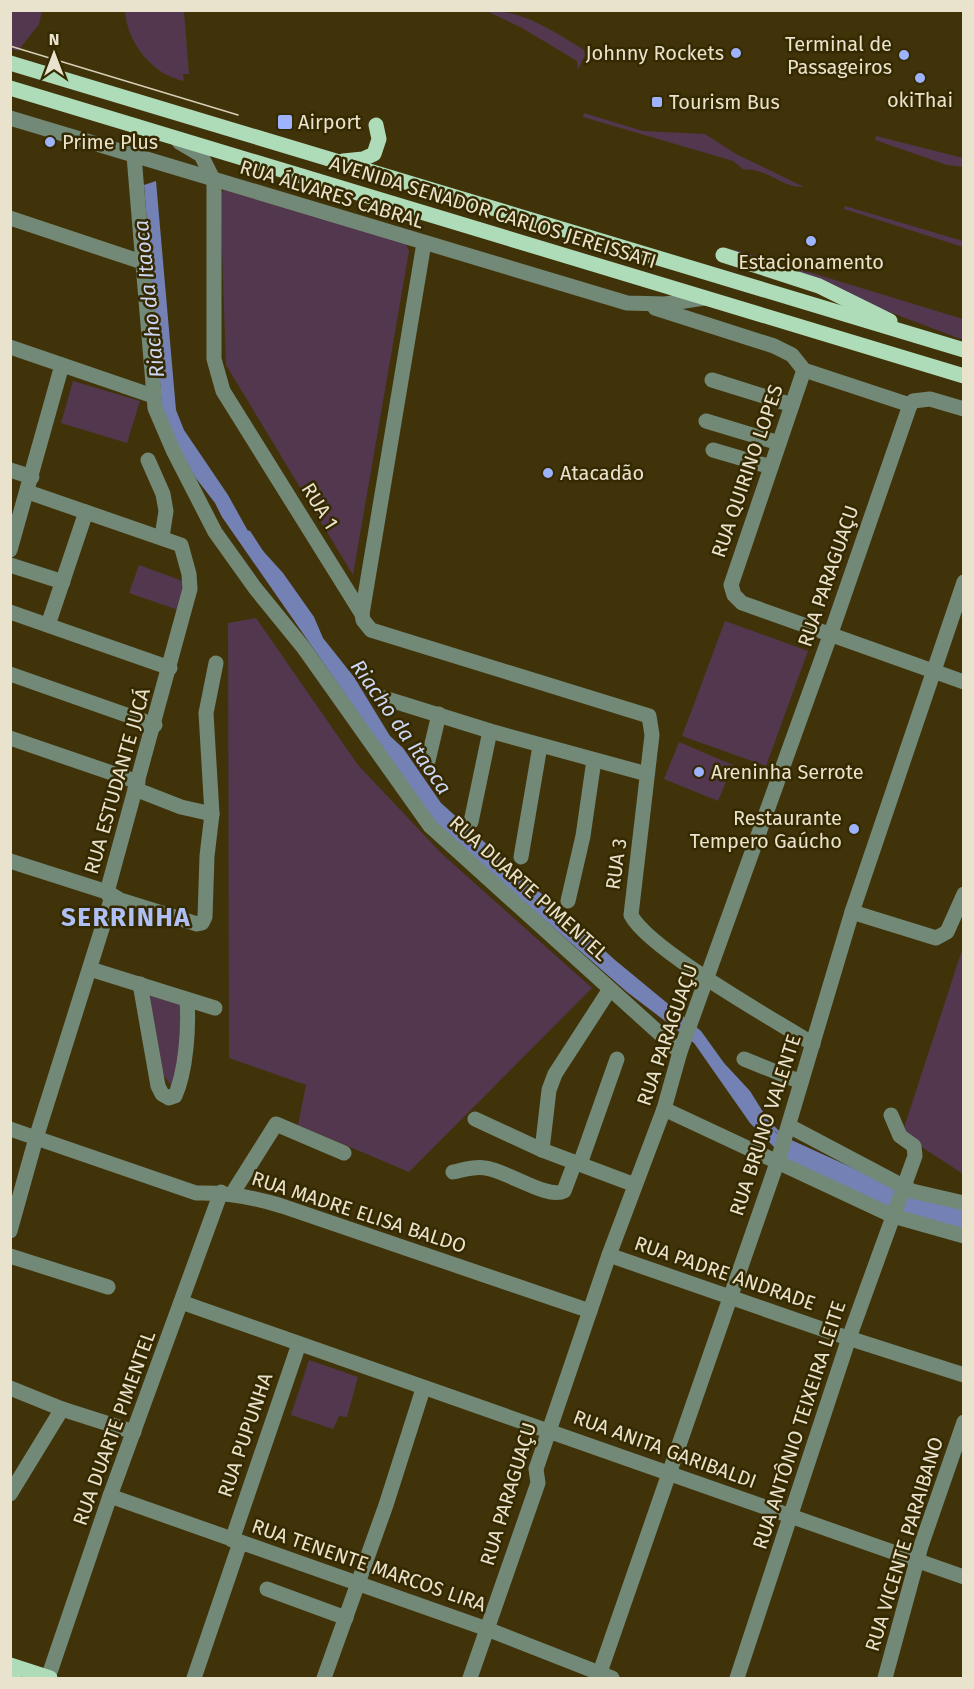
<svg xmlns="http://www.w3.org/2000/svg" width="974" height="1689" viewBox="0 0 974 1689" font-family="'Fira Sans',sans-serif">
<style>
.green{fill:#52374e}
.water{fill:#7381b5}
.lines{fill:none;stroke-linecap:round;stroke-linejoin:round}
.stream{stroke:#7381b5;stroke-width:3}
.minor{stroke:#728977;stroke-width:15}
.major{stroke:#aedcb9;stroke-width:15}
.tram{stroke:#d6cfb7;stroke-width:1.5}
.poi-dot{fill:#9eb3fd;stroke:#352900;stroke-width:2}
.labels{text-anchor:middle;stroke-width:5;stroke-linejoin:round;paint-order:stroke}
.poi-label{font-size:20px;fill:#e9e2cd;stroke:#352900;text-anchor:start}
.street-label{font-size:20px;fill:#e9e2cd;stroke:#352900}
.water-label{font-size:21px;font-style:italic;fill:#ccd6f5;stroke:#352900}
.district-label{font-size:26px;font-weight:bold;letter-spacing:1.5px;fill:#afc0f7;stroke:#352900}
</style>
<rect width="100%" height="100%" fill="#40330a"/>
<g class="green">
<path d="M10,11h32l-3,13 -21,27 -7,-2z"/>
<path d="M125,11h59l5,63h-6l1,7c-32,-6 -57,-39 -59,-70z"/>
<path d="M487,11c36,-1 66,20 97,39l1,5 -7,15 -1,-9 -55,-33z"/>
<path d="M584,113l59,18 62,3 31,20 68,33c-21,2 -40,-21 -60,-17l-11,-9 -150,-44z"/>
<path d="M876,136l87,22v9l-16,-2 -72,-25z"/>
<path d="M224,190l182,54 3,7 -56,324 -127,-210 -6,-171z"/>
<path d="M845,206l118,35v6l-119,-38z"/>
<path d="M733,249l230,70v21l-231,-88z"/>
<path d="M73,381l67,20 -13,42 -66,-20z"/>
<path d="M139,565l49,18 -10,27 -49,-17z"/>
<path d="M256,618l102,147 84,89 150,134 -183,184 -111,-47 8,-40 -77,-27 -1,-435z"/>
<path d="M725,621l83,30 -42,115 -84,-30z"/>
<path d="M679,742l54,23 -15,36 -54,-22z"/>
<path d="M963,947v227l-61,-40z"/>
<path d="M147,994l39,12 -3,43 -11,38 -9,-13z"/>
<path d="M309,1360l49,17 -11,40 -8,-1 -6,13 -42,-14z"/>
</g>
<path class="water" d="M156,181l20,229 8,20 44,65 25,45 30,33 31,44 9,21 31,39 36,59 13,12 38,55 174,157 86,71 23,32 26,28 26,42 112,51c11,15 55,19 75,24v24l-76,-26 -96,-42 -41,-41 -56,-80 -67,-51 -191,-167 -214,-308 -7,-14 -20,-26 -32,-59 -19,-233z"/>
<g class="lines">
<g class="stream">
<path d="M249,532l13,20"/>
<path d="M771,1125l10,10"/>
</g>
<g class="minor">
<path d="M10,118l617,185 38,1 39,-6"/>
<path d="M179,142l22,13 13,26v178l9,32 139,223 1,6 8,10 278,86 3,19 -21,180c17,34 145,106 182,129"/>
<path d="M134,156l21,252 18,42 42,82 40,56 48,59 127,179 250,226"/>
<path d="M10,218l135,45"/>
<path d="M655,308l119,38 18,9 12,15 106,35"/>
<path d="M10,347l143,49"/>
<path d="M804,370l-73,215 3,10 8,8 222,79"/>
<path d="M712,380l80,25"/>
<path d="M910,405l3,-4 17,-2 34,10"/>
<path d="M706,421l73,22"/>
<path d="M713,450l58,17"/>
<path d="M148,460l15,34 3,17 -4,26"/>
<path d="M10,470l22,7"/>
<path d="M10,550l52,-185"/>
<path d="M10,565l53,17"/>
<path d="M10,612l160,56"/>
<path d="M362,614l62,-371"/>
<path d="M48,625l38,-113"/>
<path d="M10,674l145,51"/>
<path d="M384,698l106,33 157,43"/>
<path d="M10,738l128,44"/>
<path d="M427,765l12,-51"/>
<path d="M135,789l46,18 31,7"/>
<path d="M471,822l19,-91"/>
<path d="M521,857l19,-111"/>
<path d="M10,861l97,31 13,8 77,24 5,-1 3,-6 2,-61 5,-42 -6,-101 10,-50"/>
<path d="M568,901l15,-65 11,-76"/>
<path d="M852,912l84,26 11,-6 17,-38"/>
<path d="M90,969l125,39"/>
<path d="M140,984l18,102 4,8 7,4 6,-2c11,-25 14,-68 12,-96"/>
<path d="M744,1059l57,23"/>
<path d="M664,1109l229,107 71,20"/>
<path d="M475,1119l67,31 93,35"/>
<path d="M789,1126l123,65 52,12"/>
<path d="M10,1129l186,64c31,-1 57,4 86,13l308,105"/>
<path d="M542,1150l7,-60 6,-16 55,-85"/>
<path d="M580,1164l37,-105"/>
<path d="M453,1172c10,-2 22,-6 32,-4 21,2 63,32 79,23l11,-29"/>
<path d="M232,1194l44,-70 68,29"/>
<path d="M10,1231l26,-93 75,-238 -4,-8 83,-303 -1,-15 -8,-29 -153,-53"/>
<path d="M609,1255l233,81 122,39"/>
<path d="M10,1256l98,31"/>
<path d="M181,1302l783,275"/>
<path d="M10,1388l52,21 72,23"/>
<path d="M10,1494l52,-85"/>
<path d="M110,1496l377,133 125,49"/>
<path d="M232,1540l67,-196"/>
<path d="M267,1589l79,29"/>
<path d="M48,1678l62,-182 111,-304"/>
<path d="M194,1678l46,-135"/>
<path d="M324,1678l62,-173 37,-116"/>
<path d="M470,1678l68,-195 -2,-14 73,-214 55,-146 16,-57 151,-419 79,-228"/>
<path d="M598,1678l180,-518 74,-248 112,-330"/>
<path d="M737,1678l112,-340 66,-182 -1,-10 -14,-10 -9,-21"/>
<path d="M885,1678l36,-132 43,-124"/>
</g>
<g class="major">
<path d="M10,63l954,287"/>
<path d="M10,88l954,288"/>
<path d="M343,161l20,-2 11,-5 5,-15 -3,-14"/>
<path d="M723,255l96,31 71,35"/>
<path d="M10,1665l40,13"/>
<path d="M10,1677l4,1"/>
</g>
<path class="tram" d="M10,46l228,69"/>
</g>
<g class="poi-dot">
<circle cx="736" cy="53" r="6"/>
<circle cx="904" cy="55" r="6"/>
<circle cx="920" cy="78" r="6"/>
<rect x="651" y="96" width="12" height="12" rx="3"/>
<rect x="277" y="114" width="16" height="16" rx="3"/>
<circle cx="50" cy="142" r="6"/>
<circle cx="811" cy="241" r="6"/>
<circle cx="548" cy="473" r="6"/>
<circle cx="699" cy="772" r="6"/>
<circle cx="854" cy="829" r="6"/>
</g>
<g class="labels">
<g class="poi-label">
<text x="892" y="51" text-anchor="end">Terminal de<tspan x="892" dy="23">Passageiros</tspan></text>
<text x="724" y="60" text-anchor="end">Johnny Rockets</text>
<text x="920" y="107" text-anchor="middle">okiThai</text>
<text x="669" y="109">Tourism Bus</text>
<text x="298" y="129">Airport</text>
<text x="62" y="149">Prime Plus</text>
<text x="811" y="269" text-anchor="middle">Estacionamento</text>
<text x="560" y="480">Atacadão</text>
<text x="711" y="779">Areninha Serrote</text>
<text x="842" y="825" text-anchor="end">Restaurante<tspan x="842" dy="23">Tempero Gaúcho</tspan></text>
</g>
<g class="street-label">
<text transform="translate(332 194) rotate(17)" y="7">RUA ÁLVARES CABRAL</text>
<text transform="translate(493 212) rotate(17)" y="7">AVENIDA SENADOR CARLOS JEREISSATI</text>
<text transform="translate(747 471) rotate(-71)" y="7">RUA QUIRINO LOPES</text>
<text transform="translate(320 506) rotate(58)" y="7">RUA 1</text>
<text transform="translate(828 576) rotate(-71)" y="7">RUA PARAGUAÇU</text>
<text transform="translate(117 781) rotate(-74)" y="7">RUA ESTUDANTE JUCÁ</text>
<text transform="translate(616 864) rotate(-82)" y="7">RUA 3</text>
<text transform="translate(529 888) rotate(42)" y="7">RUA DUARTE PIMENTEL</text>
<text transform="translate(667 1035) rotate(-71)" y="7">RUA PARAGUAÇU</text>
<text transform="translate(765 1125) rotate(-72)" y="7">RUA BRUNO VALENTE</text>
<text transform="translate(359 1212) rotate(18)" y="7">RUA MADRE ELISA BALDO</text>
<text transform="translate(725 1273) rotate(19)" y="7">RUA PADRE ANDRADE</text>
<text transform="translate(799 1425) rotate(-72)" y="7">RUA ANTÔNIO TEIXEIRA LEITE</text>
<text transform="translate(114 1428) rotate(-70)" y="7">RUA DUARTE PIMENTEL</text>
<text transform="translate(245 1435) rotate(-71)" y="7">RUA PUPUNHA</text>
<text transform="translate(665 1449) rotate(20)" y="7">RUA ANITA GARIBALDI</text>
<text transform="translate(508 1494) rotate(-73)" y="7">RUA PARAGUAÇU</text>
<text transform="translate(904 1544) rotate(-73)" y="7">RUA VICENTE PARAIBANO</text>
<text transform="translate(369 1565) rotate(19)" y="7">RUA TENENTE MARCOS LIRA</text>
</g>
<g class="water-label">
<text transform="translate(149 299) rotate(-96)" y="7">Riacho da Itaoca</text>
<text transform="translate(401 727) rotate(55)" y="7">Riacho da Itaoca</text>
</g>
<g class="district-label">
<text x="126" y="926">SERRINHA</text>
</g>
</g>
<rect width="974" height="1689" fill="none" stroke="#e9e2cd" stroke-width="24"/>
<g transform="translate(54 54)" stroke="#352900" stroke-width="4.5" paint-order="stroke">
<path d="M0-4.5L10 22L0 15L-10 22Z" fill="#e9e2cd"/>
<text y="-9" font-size="16" font-weight="bold" text-anchor="middle" fill="#e9e2cd">N</text>
</g>
</svg>
